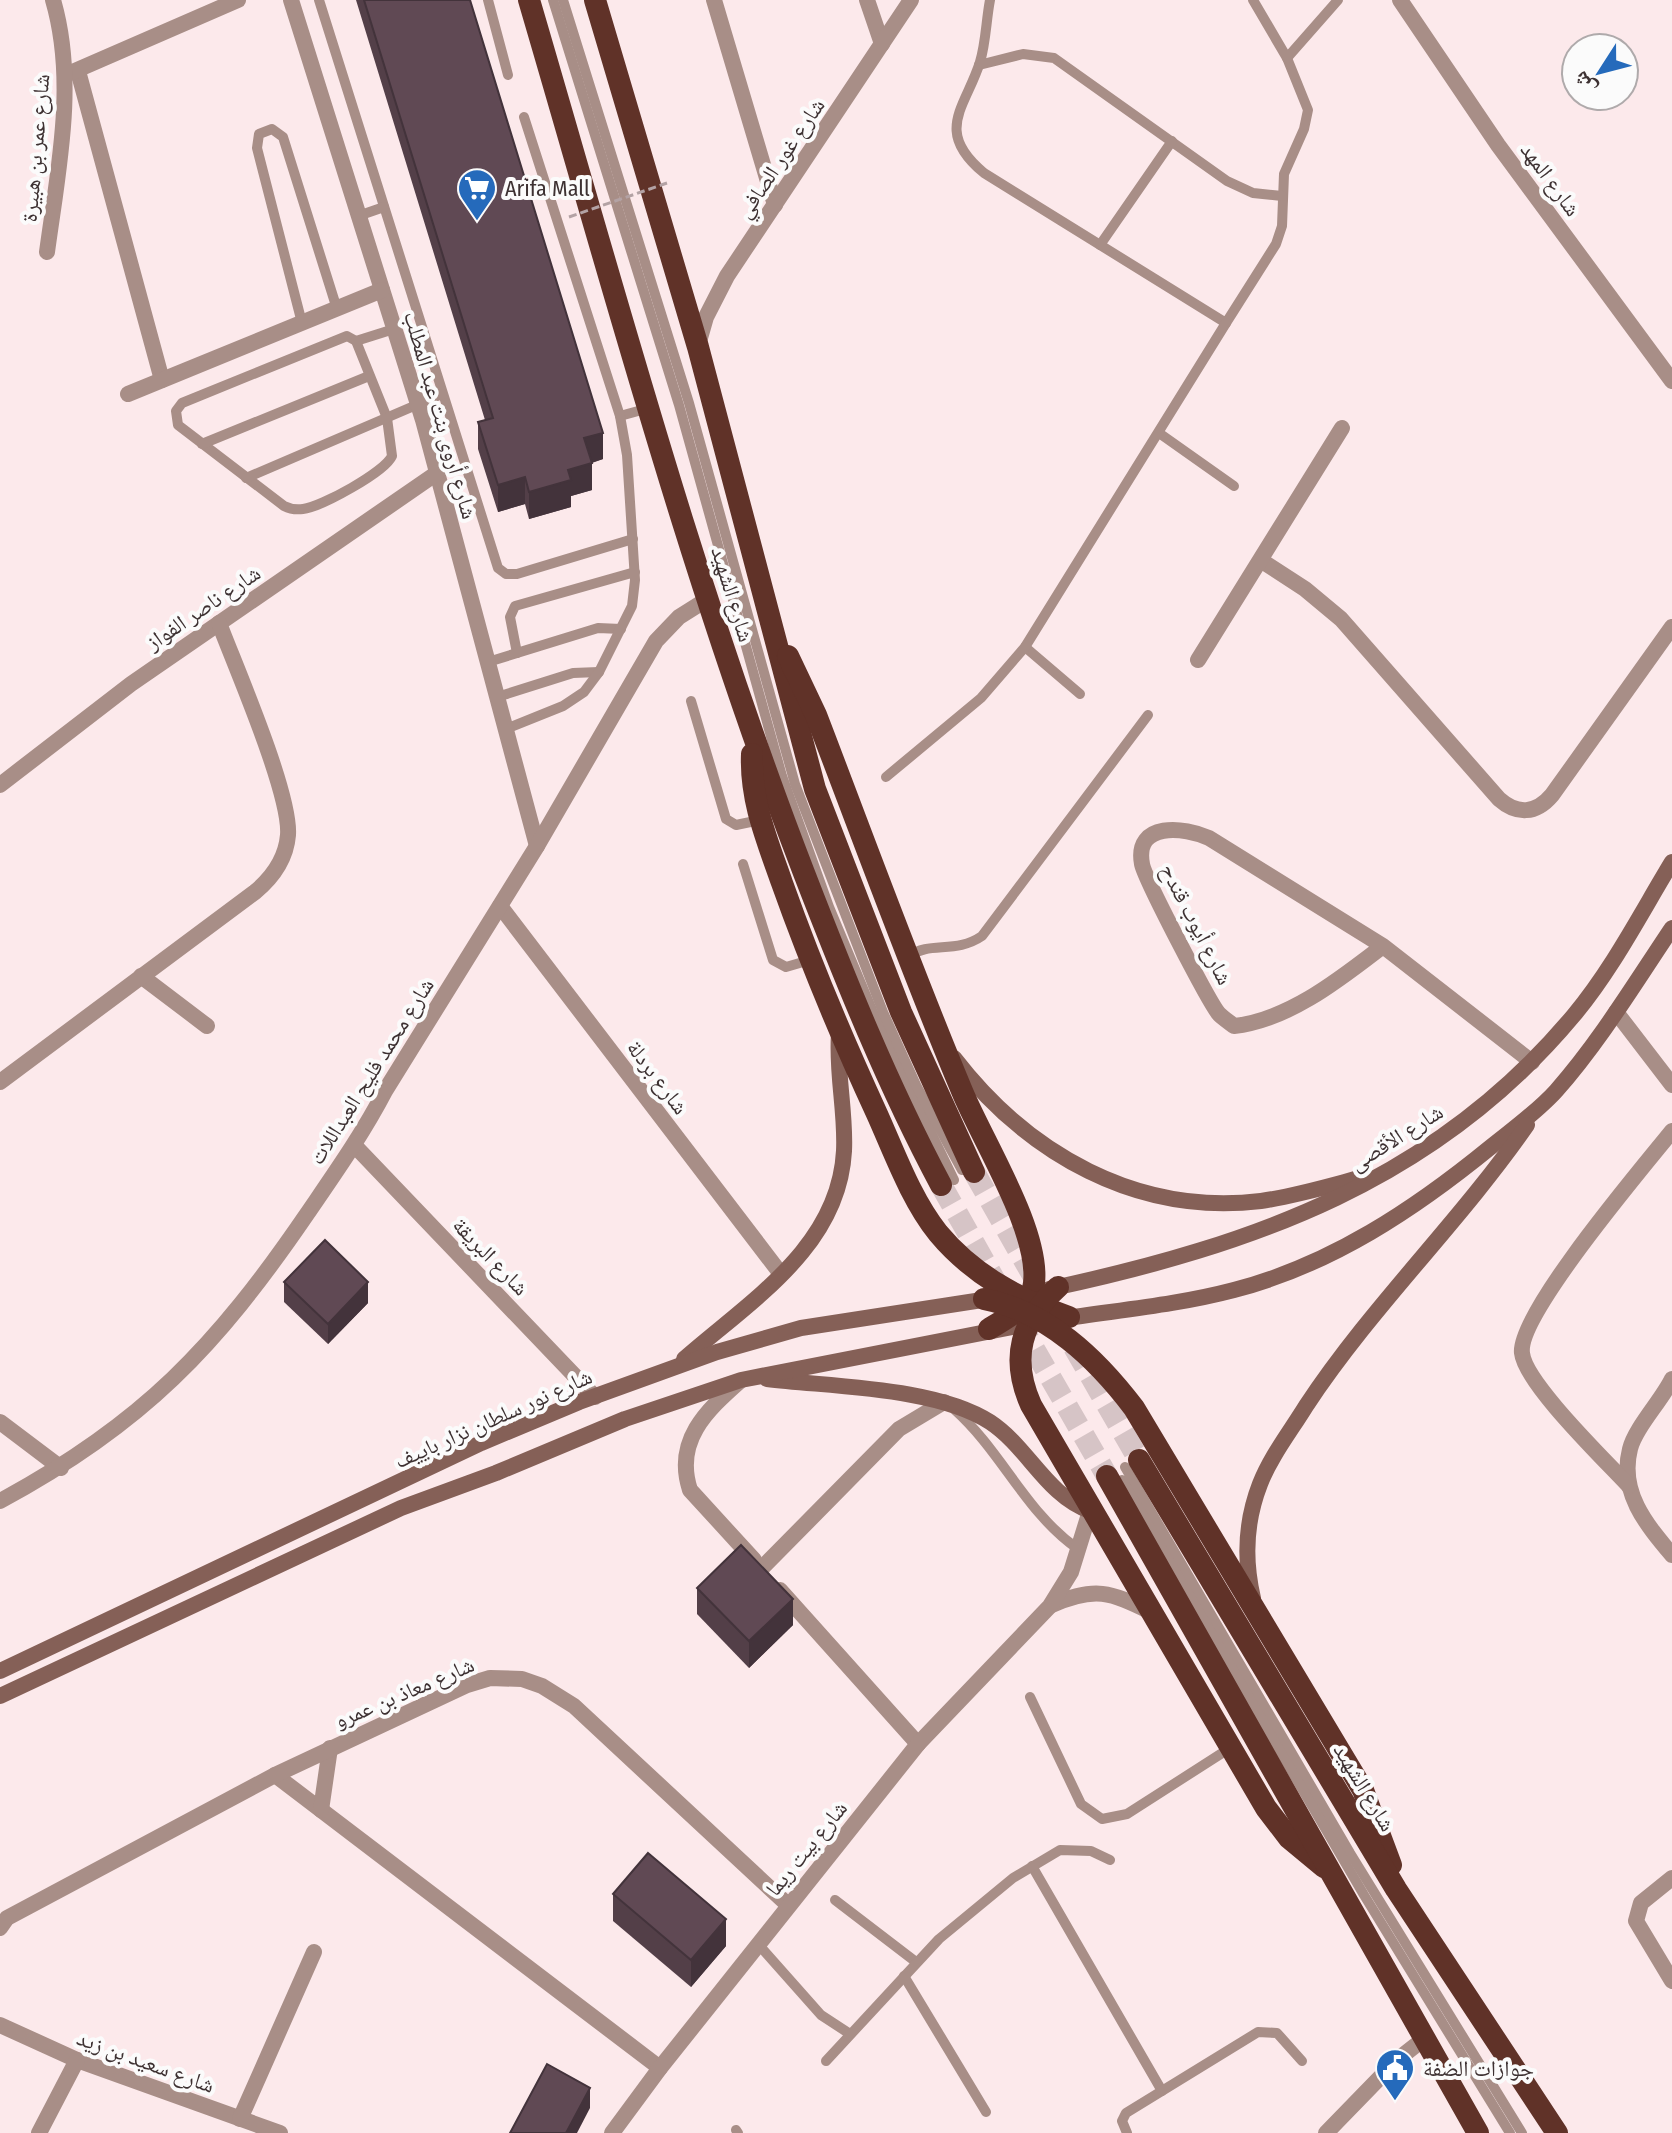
<svg xmlns="http://www.w3.org/2000/svg" width="1672" height="2133" viewBox="0 0 1672 2133" font-family="'Fira Sans Condensed','Noto Naskh Arabic',sans-serif">
<style>
.lines{fill:none;stroke-linecap:round;stroke-linejoin:round}
.trunk-tunnel{stroke:#d6c4c6;stroke-width:22;stroke-dasharray:22 11;stroke-linecap:butt}
.service{stroke:#a88e87;stroke-width:10}
.minor{stroke:#a88e87;stroke-width:16}
.secondary{stroke:#856057;stroke-width:16}
.trunk{stroke:#603228;stroke-width:22}
.path-bridge{stroke:#b3a2a4;stroke-width:3;stroke-dasharray:8 4;stroke-linecap:butt}
.wall{fill:#533f48}
.shaded-wall{fill:#43333b}
.building{fill:#604954;stroke:#43333b;stroke-width:2}
.labels{text-anchor:middle;stroke-width:8;stroke-linejoin:round;paint-order:stroke}
.street-label{font-size:22px;fill:#3d3132;stroke:#fbfbfb}
.poi-label{font-size:22px;fill:#3d3132;stroke:#fbfbfb;text-anchor:start}
</style>
<rect width="100%" height="100%" fill="#fce9eb"/>
<g class="lines">
<g class="trunk-tunnel">
<path d="M974,1172l61,107"/>
<path d="M941,1185l58,103"/>
<path d="M1018,1321l89,155"/>
<path d="M1074,1347l65,113"/>
</g>
<g class="service">
<path d="M319,0l179,568 8,6h11l116,-35"/>
<path d="M488,0l20,75"/>
<path d="M553,0l126,405 103,371 47,131 46,110 79,163"/>
<path d="M563,0l126,403 106,381 88,228 34,75 45,83"/>
<path d="M990,0c-4,21 -4,42 -10,62 -14,45 -47,69 4,111l242,150 50,-79 6,-18 2,-52 20,-45 4,-19 -21,-52 -34,-58"/>
<path d="M1287,58l51,-58"/>
<path d="M979,65l44,-11 31,4 173,123 26,12 29,3"/>
<path d="M358,216l26,-9"/>
<path d="M1100,245l72,-104"/>
<path d="M302,323l-45,-175 2,-14 13,-5 11,8 54,172"/>
<path d="M347,336l9,5 31,77 5,38c-7,16 -71,51 -89,53 -7,1 -13,0 -19,-3l-106,-81 -2,-14 6,-8z"/>
<path d="M356,341l38,-12"/>
<path d="M620,416l29,-8"/>
<path d="M1159,433l75,53"/>
<path d="M202,444l167,-68"/>
<path d="M246,478l196,-84"/>
<path d="M1025,647l55,47"/>
<path d="M517,653l-7,-36 5,-11 120,-34"/>
<path d="M488,662l110,-34 23,1"/>
<path d="M497,697l76,-24 26,-1"/>
<path d="M691,701l35,118 10,6 24,-5"/>
<path d="M506,729l57,-23 21,-14 15,-20 33,-66 3,-26 -8,-125 -7,-39 -96,-299"/>
<path d="M886,777l95,-79 44,-51 201,-324"/>
<path d="M743,864l30,96 13,7 24,-7"/>
<path d="M909,956c21,-15 47,-2 73,-20l166,-221"/>
<path d="M955,1410c47,42 71,103 123,139"/>
<path d="M1125,1467l225,386 172,280"/>
<path d="M1122,1480l242,415 146,238"/>
<path d="M1030,1697l51,107 21,15 25,-5 103,-66"/>
<path d="M1032,1866l130,225"/>
<path d="M835,1900l81,62"/>
<path d="M758,1944l63,71 29,19"/>
<path d="M904,1976l82,136"/>
<path d="M826,2061l113,-122 74,-61 47,-28 31,1 19,9"/>
<path d="M736,2130l2,3"/>
<path d="M1127,2133l-5,-12 4,-8 132,-81 19,1 25,28"/>
</g>
<g class="minor">
<path d="M291,0l132,420 114,426"/>
<path d="M714,0l61,205"/>
<path d="M867,0l15,44"/>
<path d="M1400,0l98,145 174,236"/>
<path d="M78,71l84,309"/>
<path d="M70,73l168,-73"/>
<path d="M47,252c11,-82 30,-170 6,-252"/>
<path d="M698,345l8,-28 21,-41 184,-276"/>
<path d="M128,394l254,-104"/>
<path d="M1262,561l43,28 36,30 158,180c18,16 37,15 53,-4l120,-168"/>
<path d="M1198,660l144,-232"/>
<path d="M0,785l131,-101 306,-211"/>
<path d="M500,906l281,368"/>
<path d="M1383,946c-43,33 -94,74 -149,80 -5,-4 -11,-8 -15,-12 -9,-10 -75,-137 -77,-150 -8,-43 43,-37 67,-26l174,108 149,116"/>
<path d="M141,976l66,50"/>
<path d="M1616,1012l56,73"/>
<path d="M0,1082l255,-190c18,-15 31,-33 33,-57 3,-41 -52,-167 -69,-212"/>
<path d="M355,1146l240,251"/>
<path d="M1672,1379c-10,21 -37,49 -42,70 -11,43 16,75 42,106"/>
<path d="M740,1381c-34,30 -66,60 -50,109l64,70"/>
<path d="M0,1422l61,46"/>
<path d="M1629,1486c-24,-26 -104,-103 -107,-133 -5,-38 122,-187 150,-222"/>
<path d="M0,1501c143,-77 216,-154 307,-287 28,-41 55,-79 78,-123l152,-245 119,-205 23,-24 27,-17"/>
<path d="M761,1569l138,-140 45,-27"/>
<path d="M780,1590l138,154"/>
<path d="M1052,1605c43,-19 58,-13 99,7"/>
<path d="M275,1775l385,293"/>
<path d="M321,1810l9,-62"/>
<path d="M1672,1878l-31,25 -5,18 36,60"/>
<path d="M0,1928l7,-10 268,-143 192,-90 23,-7 32,1 20,7 32,20 214,199"/>
<path d="M0,2025l77,35 203,73"/>
<path d="M240,2119l74,-167"/>
<path d="M39,2133l38,-73"/>
<path d="M612,2133l48,-65 258,-324 132,-138 21,-34 19,-61"/>
<path d="M1326,2133l71,-73 28,-22"/>
</g>
<g class="secondary">
<path d="M954,1058c74,96 183,158 307,143 35,-5 68,-15 102,-24"/>
<path d="M1049,1289c205,-44 387,-108 525,-274 39,-47 67,-102 98,-153"/>
<path d="M1061,1319c58,-9 116,-14 173,-29 97,-25 181,-81 258,-144 21,-17 45,-34 64,-55 44,-50 79,-108 116,-163"/>
<path d="M684,1359c66,-58 155,-112 160,-208 2,-39 -8,-78 -5,-117"/>
<path d="M767,1379c65,8 169,8 223,43 38,25 56,73 100,89"/>
<path d="M1253,1598c-9,-38 -7,-78 7,-114 11,-28 30,-52 46,-78 66,-100 153,-183 221,-281"/>
<path d="M0,1671l481,-228 98,-41 138,-50 84,-24 194,-30"/>
<path d="M0,1696l401,-188 95,-35 129,-54 116,-39 297,-58"/>
</g>
<g class="trunk">
<path d="M529,0c86,293 165,588 275,873 41,106 83,211 137,312"/>
<path d="M595,0l103,347 117,442 86,223 73,160"/>
<path d="M788,656l28,59c48,125 94,252 146,376 21,51 78,140 72,192 -2,24 -28,35 -45,46"/>
<path d="M752,754c-2,46 15,86 30,129 28,79 60,155 95,231 18,40 34,85 61,119 35,42 80,66 131,84"/>
<path d="M1058,1287c-37,34 -48,71 -27,118l235,403 23,30 35,29"/>
<path d="M984,1299c64,13 112,59 150,109l229,382 28,75"/>
<path d="M1139,1460l257,429 161,244"/>
<path d="M1107,1476l371,657"/>
</g>
<path class="path-bridge" d="M569,217l98,-34"/>
</g>
<g class="wall">
<path d="M356,0h114l133,459 -11,4v27l-21,6v11l-42,12 -4,-15 -27,8 -20,-63v-27l7,-2z"/>
<path d="M284,1282l84,21 -40,41 -44,-42z"/>
<path d="M697,1588l96,37 -44,43 -52,-54z"/>
<path d="M613,1894l113,52 -35,41 -78,-66z"/>
</g>
<g class="shaded-wall">
<path d="M603,433v26l-19,6v-27z"/>
<path d="M592,463v27l-21,6v11l-42,12v-27l39,-22z"/>
<path d="M525,477v27l-27,8v-27z"/>
<path d="M368,1282v21l-40,41v-20z"/>
<path d="M793,1599v26l-44,43v-27z"/>
<path d="M726,1919v27l-35,41v-27z"/>
<path d="M590,2088v20l-13,25h-11z"/>
</g>
<g class="building">
<path d="M364,0h106l133,433 -19,5 8,25 -24,7 3,10 -42,12 -4,-15 -27,8 -20,-63 15,-4z"/>
<path d="M325,1240l43,42 -40,42 -44,-42z"/>
<path d="M741,1545l52,54 -44,42 -52,-53z"/>
<path d="M648,1853l78,66 -35,41 -78,-66z"/>
<path d="M547,2064l43,24 -24,45h-56z"/>
</g>
<defs>
<g id="supermarket-pin" transform="scale(2)"><path d="M0 17L-7.5 6A9.5 9.5 0 1 1 7.5 6Z" fill="#256abb" stroke="#fbfbfb"/><path d="M-6-5.5h2.5l.6 2H6L4.5 2H-2.5L-4.4-4H-6ZM-1.5 3.2a1.3 1.3 0 1 0 .1 0ZM3 3.2a1.3 1.3 0 1 0 .1 0Z" fill="#fff"/></g>
<g id="civic-pin" transform="scale(2)"><path d="M0 17L-7.5 6A9.5 9.5 0 1 1 7.5 6Z" fill="#256abb" stroke="#fbfbfb"/><path d="M-.6-6.5H3V-4.5H.6V-3L4-1V1h2V6H-6V1h2V-1L-.6-3ZM-1.2 2.5V6h2.4V2.5Z" fill="#fff"/></g>
</defs>
<g fill-rule="evenodd">
<use href="#supermarket-pin" x="477" y="188"/>
<use href="#civic-pin" x="1395" y="2068"/>
</g>
<g class="labels">
<g class="street-label">
<text transform="translate(35 148) rotate(-85)" y="8">شارع عمر بن هبيرة</text>
<text transform="translate(780 158) rotate(-56)" y="8">شارع غور الصافي</text>
<text transform="translate(1551 179) rotate(54)" y="8">شارع المهد</text>
<text transform="translate(441 415) rotate(74)" y="8">شارع أروى بنت عبد المطلب</text>
<text transform="translate(733 594) rotate(73)" y="8">شارع الشهيد</text>
<text transform="translate(203 607) rotate(-34)" y="8">شارع ناصر الفواز</text>
<text transform="translate(1197 924) rotate(63)" y="8">شارع أيوب قندح</text>
<text transform="translate(371 1071) rotate(-58)" y="8">شارع محمد فليح العبداللات</text>
<text transform="translate(658 1077) rotate(53)" y="8">شارع بردلة</text>
<text transform="translate(1396 1137) rotate(-32)" y="8">شارع الأقصى</text>
<text transform="translate(491 1256) rotate(46)" y="8">شارع البريقة</text>
<text transform="translate(493 1418) rotate(-24)" y="8">شارع نور سلطان نزار باييف</text>
<text transform="translate(404 1692) rotate(-23)" y="8">شارع معاذ بن عمرو</text>
<text transform="translate(1365 1787) rotate(59)" y="8">شارع الشهيد</text>
<text transform="translate(806 1848) rotate(-51)" y="8">شارع بيت ريما</text>
<text transform="translate(146 2061) rotate(20)" y="8">شارع سعيد بن زيد</text>
</g>
<g class="poi-label">
<text x="505" y="196">Arifa Mall</text>
<text x="1423" y="2076">جوازات الضفة</text>
</g>
</g>
<g transform="translate(1600 72) rotate(234)"><circle r="38" fill="#fbfbfb" stroke="#afaaab" stroke-width="2"/>
<path d="M0-6L14 30L0 20L-14 30Z" fill="#256abb"/>
<text y="-12" font-size="22" font-weight="bold" text-anchor="middle" fill="#3d3132">ش</text>
</g>
</svg>
